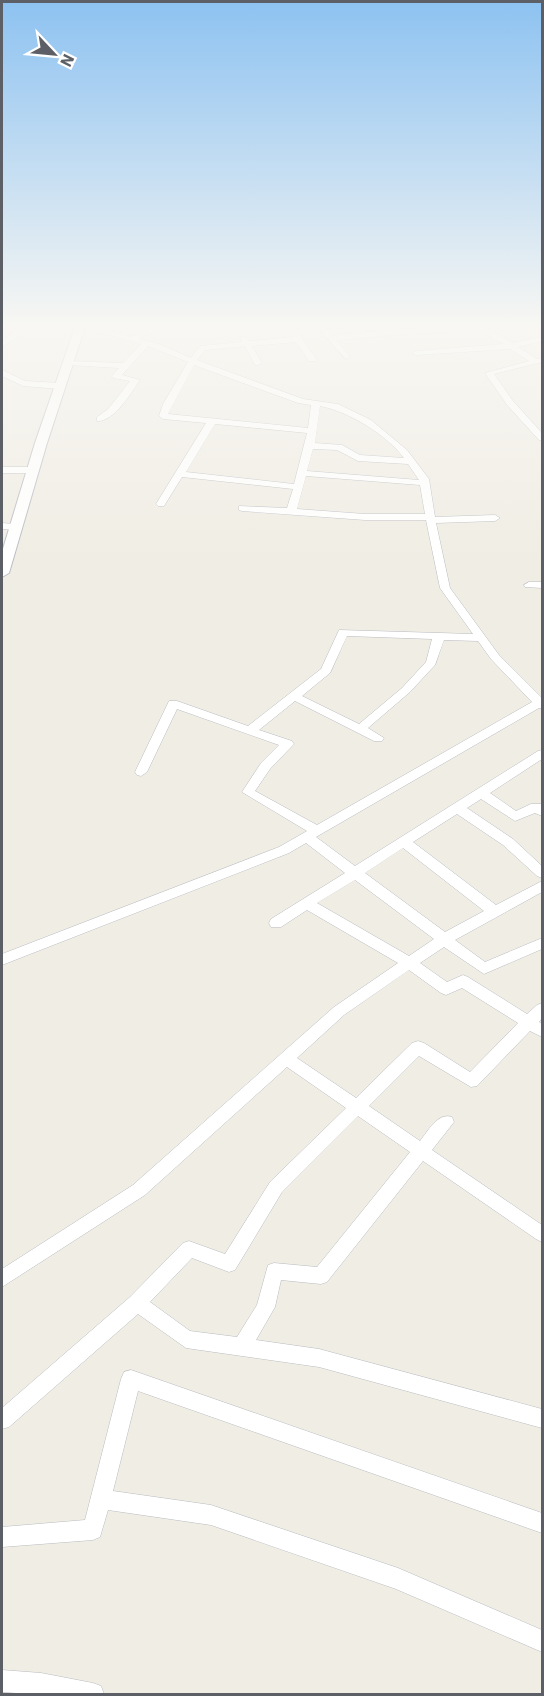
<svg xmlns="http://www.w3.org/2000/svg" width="544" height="1696" viewBox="0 0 544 1696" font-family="'IBM Plex Sans',sans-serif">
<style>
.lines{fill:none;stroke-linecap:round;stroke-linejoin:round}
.minor-casing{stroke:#b9bcc1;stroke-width:1}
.tertiary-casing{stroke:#b9bcc1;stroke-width:2}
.minor{fill:#fff;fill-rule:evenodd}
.tertiary{fill:#fff;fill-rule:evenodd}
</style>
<rect width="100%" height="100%" fill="#f0ede4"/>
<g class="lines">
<g class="minor-casing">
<g id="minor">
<path d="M23,324h8l-8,10 -21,13v-5z"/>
<path d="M70,324h13l48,13 24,-13h10l-26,15 20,5 32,14 9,-12 42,-4 -2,-4 4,-2 6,5 43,-4 -9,-13h8l24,35 -1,2h-6l-13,-19 -44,4 10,17 -4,2h-3l-10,-19 -40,4 -8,10 106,39 35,5 33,16 36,30 22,29 6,38 60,-2 5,3 -5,3 -59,2 14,65 49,67 43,43v10h-3l-223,129 39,29 183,-115 4,-1v9l-52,34 26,18 15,-7h10l1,12 -7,-3 -20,8 -34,-22 -14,9 46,31 29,27v12l-5,-2 -34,-31 -46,-31 -44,28 83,63 46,-24v11l-87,48 30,22 57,-24v11l-58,25 -40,-27 -24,16 27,19 16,-7 5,2 59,37 10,-9 5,-2v15l-3,4 3,2v13l-12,-6 -53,55 -6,1 -52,-31 -50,50 51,35c8,-10 18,-29 32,-24l2,5 -22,28 110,75v17l-6,-3 -113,-78 -96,121 -6,2 -40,-4 -6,27 -19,33 63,9 223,60v19l-223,-61 -133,-19 -48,-34 -129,113 -7,2v-21l128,-111 53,-54 6,-2 36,13 45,-72 76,-74 -59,-41 -142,128 -143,92v-18l131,-84 201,-178 64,-44 -91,-53 -26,17h-10l-2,-4 2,-4 74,-46 -39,-30 -17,10 -287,112v-11l277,-107 28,-16 -65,-39 19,-29 18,-18 -102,-36 -30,63 -6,4 -4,-1 -2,-3 34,-71h8l71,25 73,-57 18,-39 134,4 -33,-46 -14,-68h-61l-123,-9 -3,-1v-4l48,2 6,-19 -111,-12 -18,29h-6l-2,-2 50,-81 -43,-4 -4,-3 4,-12 25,-42 -40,-16 -26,29 18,5c-9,13 -26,42 -43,41v-4l11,-8 22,-28 -17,-3 -1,-2 7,-8 -51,-3 -4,-2 4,-2 55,2 18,-19zM194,365l104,38 13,2 -3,23 -140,-14zM320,406c28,5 67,29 84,52l-44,-3 -18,-10 -27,-2zM215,424l92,9 -13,51 -108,-12zM313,449l24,1 21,11 50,3 11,16 -112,-9zM306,476l114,9 5,29h-60l-68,-5zM347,636l85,3 -6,23 -24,26 -43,36 -57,-28 28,-23zM444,640l34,1 13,18 41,43 -215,123 -62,-34 15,-22 24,-25 -2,-3 -33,-11 36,-29 79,40h8l2,-3 -16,-10 42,-36 25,-27zM403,848l81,63 -39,21 -80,-59zM355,880l79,59 -25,17 -92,-53zM409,970l32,23 5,2 16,-7 56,35 -48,49 -46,-29 -6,-2 -6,2 -56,55 -59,-40 47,-43zM358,1116l52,36 -93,115 -43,-4 -6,2 -11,40 -20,32 -47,-6 -40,-29 42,-44 37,14 6,-2 47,-78z"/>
<path d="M185,324h70l-4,2 -40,4z"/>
<path d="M314,324h8l10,11 136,-11h31l-13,3 26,16 30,-6v4l-24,6 19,12 5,-1v4l-48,12 19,27 29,32v8l-3,-1 -32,-35 -22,-32 44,-12 -19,-12 -94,6 -4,-2 4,-2 87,-7 -27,-16 -140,12 14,17 -4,2z"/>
<path d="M2,370l23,11 35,2 4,3 -4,3 -37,-3 -21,-10z"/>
<path d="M2,467h31l5,3 -5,3h-31z"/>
<path d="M2,523l13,1 5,3 -5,3 -13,-1z"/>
<path d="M529,582h13v6l-17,-1 -1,-2z"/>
<path d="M131,1370l411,143v20l-404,-142 -25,100 98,14 187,63 144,62v22l-146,-63 -185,-64 -103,-15 -8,27 -7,3 -91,7v-20l83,-7 36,-141 3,-7z"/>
<path d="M2,1670l39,3 52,10 8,3 3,8h-73l-29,-2z"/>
</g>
</g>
<g class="tertiary-casing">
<path id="tertiary" d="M76,324h10l-39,119 -38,130 -7,4v-25l33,-109z"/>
</g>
<use href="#minor" class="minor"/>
<use href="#tertiary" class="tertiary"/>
</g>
<linearGradient id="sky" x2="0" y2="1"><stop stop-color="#8dc2f1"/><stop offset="0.58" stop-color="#f8f7f3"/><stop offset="1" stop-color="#f8f7f3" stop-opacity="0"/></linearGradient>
<rect width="544" height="561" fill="url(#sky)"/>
<rect width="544" height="1696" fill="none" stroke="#5c6066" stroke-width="6"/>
<g transform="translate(54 54) rotate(116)" stroke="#ffffff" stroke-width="4.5" paint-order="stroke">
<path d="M0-4.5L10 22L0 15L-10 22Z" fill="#5c6066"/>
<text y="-9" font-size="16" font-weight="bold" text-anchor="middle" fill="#5c6066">N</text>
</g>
</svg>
